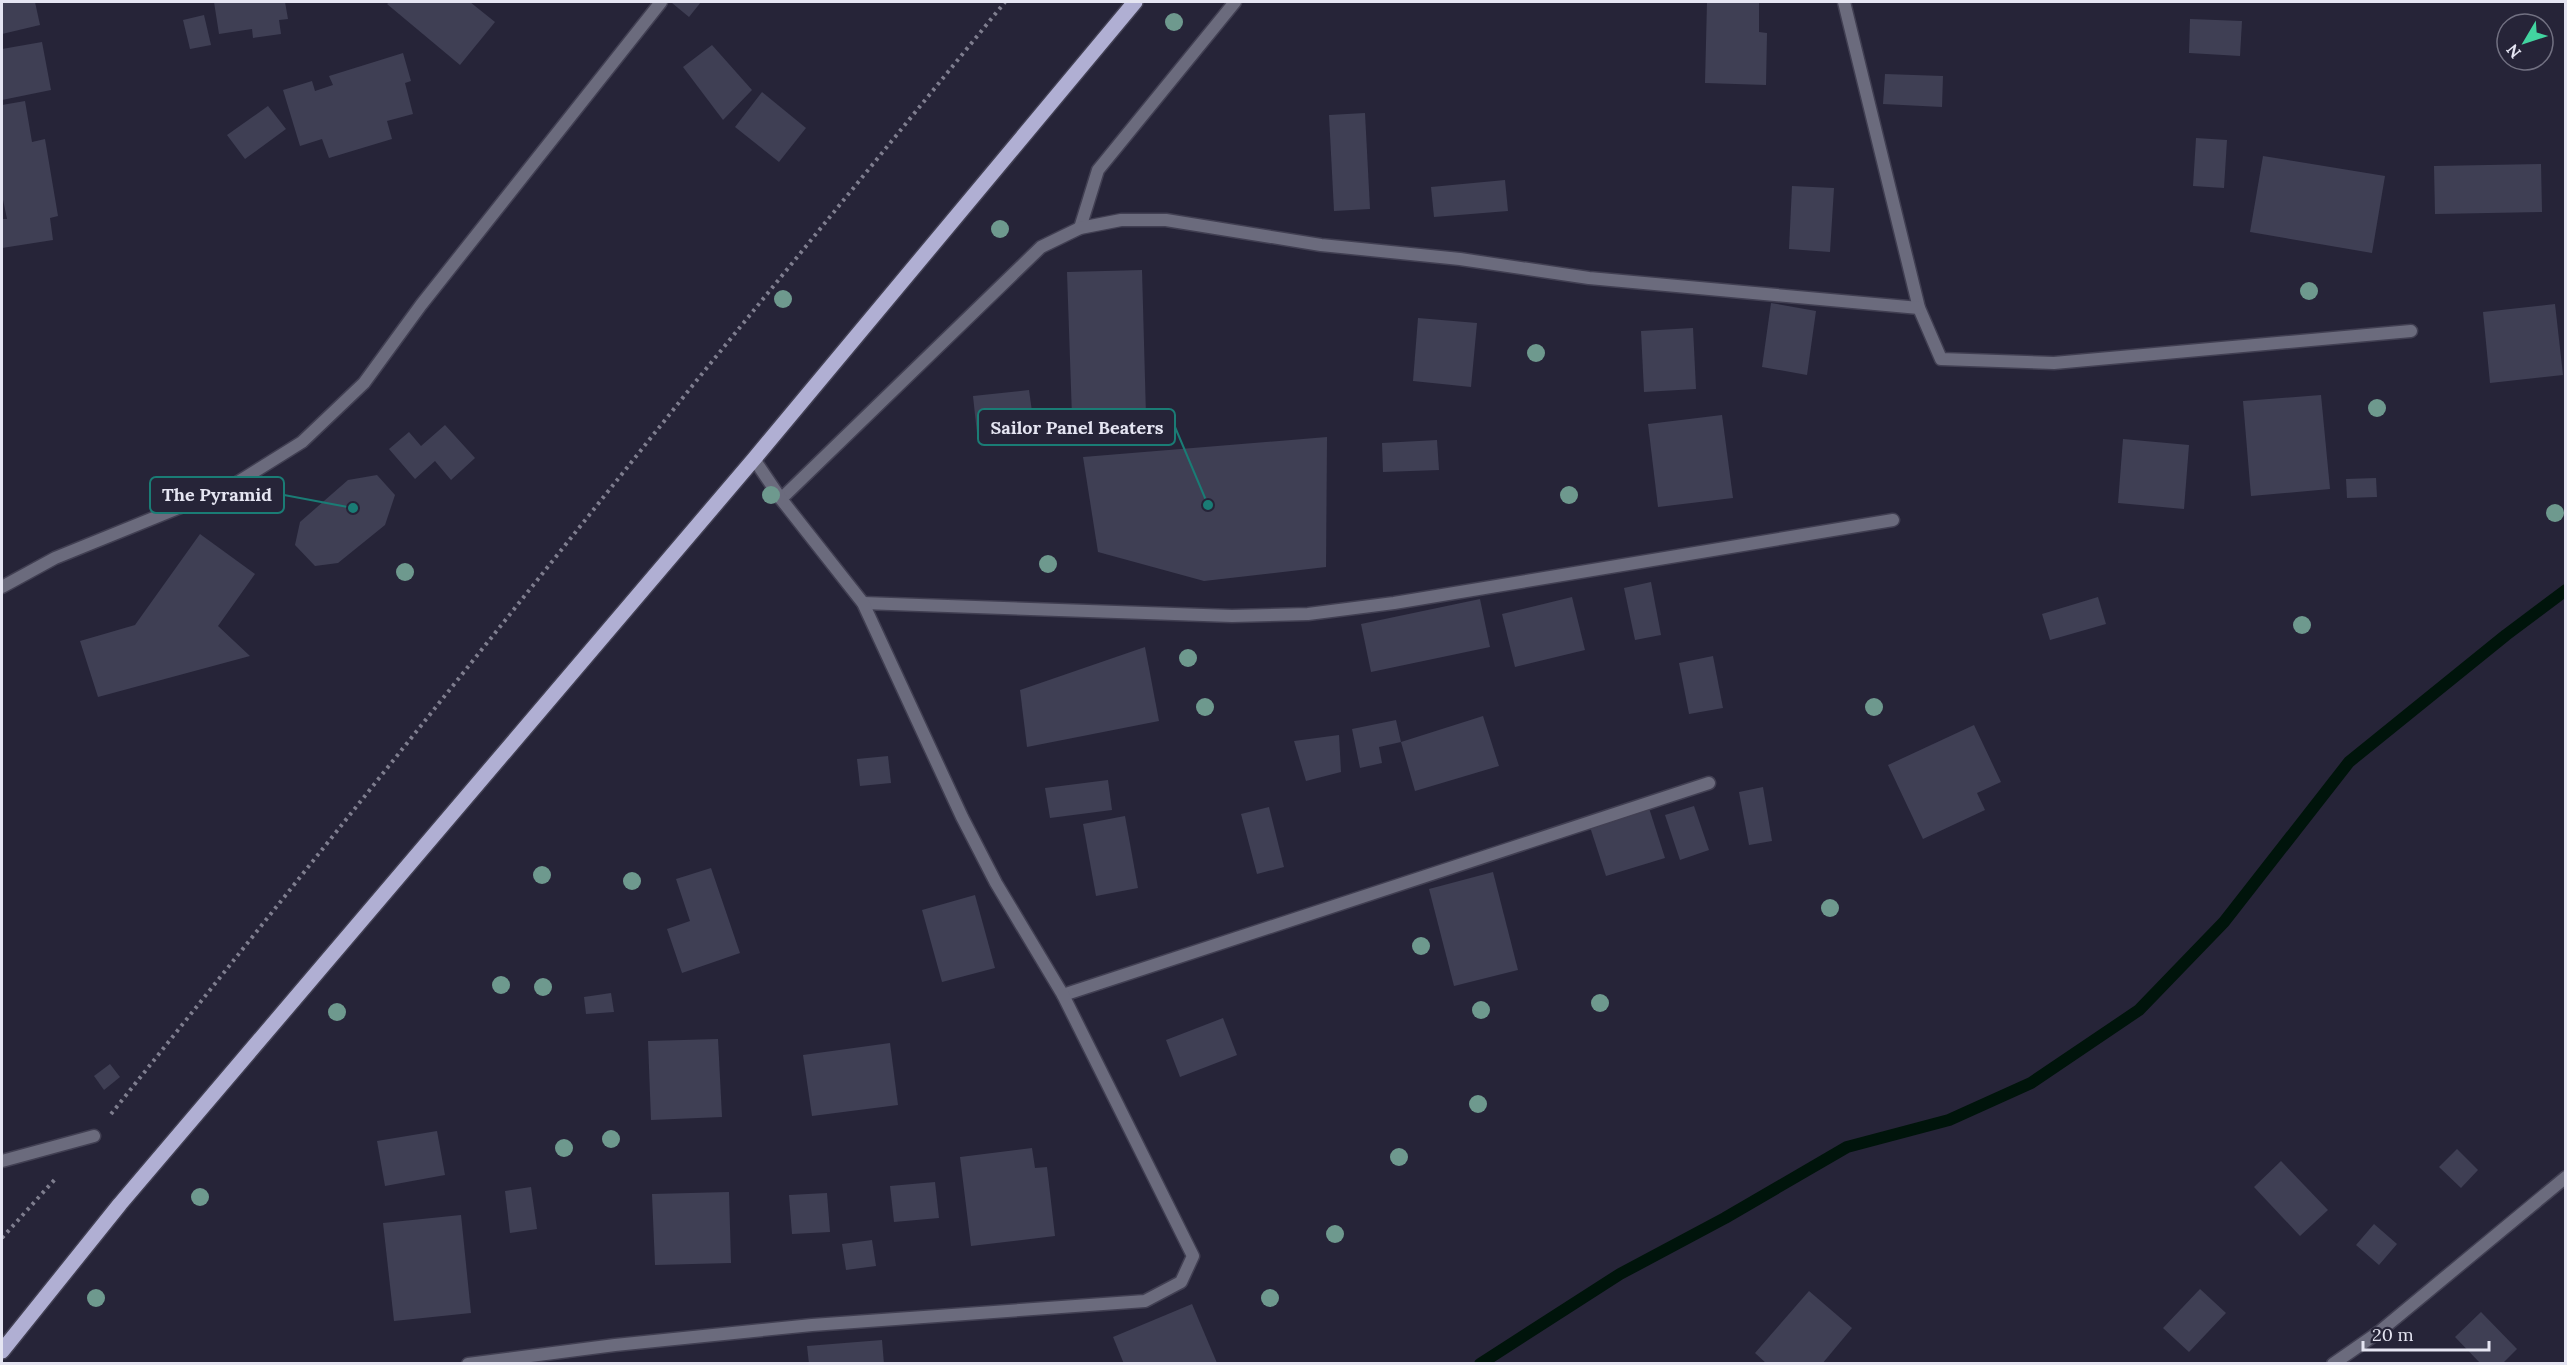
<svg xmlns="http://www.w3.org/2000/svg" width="2567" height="1365" viewBox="0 0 2567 1365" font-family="Lora,serif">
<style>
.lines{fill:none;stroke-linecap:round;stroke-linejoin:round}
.stream{stroke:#00140b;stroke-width:12}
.building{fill:#3f3f54}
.street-casing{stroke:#413f52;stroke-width:15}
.primary-casing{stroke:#413f52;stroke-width:18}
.path{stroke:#7f7e8f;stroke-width:4;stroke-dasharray:3 4.5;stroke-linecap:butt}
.street{stroke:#6b6b7d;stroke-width:12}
.primary{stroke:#b0afd3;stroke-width:15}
.tree{fill:#6e998e}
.leader{fill:none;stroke:#1a7c75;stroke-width:2}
.callout-dot{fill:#1a7c75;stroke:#262438;stroke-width:2}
.callout{fill:#262438;stroke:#1a7c75;stroke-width:2}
.callout-label{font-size:18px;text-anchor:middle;font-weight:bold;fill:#e5e5f2}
</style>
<rect width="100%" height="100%" fill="#262438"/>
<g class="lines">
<path class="stream" d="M1480,1364l140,-90 105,-56 122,-71 102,-27 82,-37 108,-73 85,-88 125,-160 157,-127 60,-45"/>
</g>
<g class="building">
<path d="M2,2h33l5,23 -38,9z"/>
<path d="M214,2h71l3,17 -9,1 2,14 -28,4 -1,-9 -33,5z"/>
<path d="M390,2h80l25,20 -35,43 -73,-61z"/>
<path d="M673,2h28l-12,15 -17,-14z"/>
<path d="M1707,2h52v30l8,1 -1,52 -61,-2z"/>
<path d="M204,15l7,30 -21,4 -7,-29z"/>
<path d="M2190,19l52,2 -2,35 -51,-3z"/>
<path d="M42,42l9,48 -49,10v-51z"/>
<path d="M712,45l40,45 -29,30 -40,-53z"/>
<path d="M403,53l8,28 -6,2 8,31 -26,7 5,18 -63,19 -7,-19 -22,7 -17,-56 29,-9 3,10 18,-6 -4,-9z"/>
<path d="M1885,74l58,2 -1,31 -59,-3z"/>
<path d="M762,92l44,36 -27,34 -44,-35z"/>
<path d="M25,101l7,41 13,-3 13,77 -8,2 3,22 -51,8v-29h5l-5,-24v-90z"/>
<path d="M268,106l18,23 -41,30 -18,-24z"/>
<path d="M1365,113l5,96 -36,2 -5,-96z"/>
<path d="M2196,138l31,2 -3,48 -31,-2z"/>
<path d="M2263,156l122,20 -13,77 -122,-21z"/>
<path d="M2541,164l1,48 -107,2 -1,-48z"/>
<path d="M1505,180l3,31 -74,6 -3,-30z"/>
<path d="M1792,186l42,2 -4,64 -41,-3z"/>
<path d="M1142,270l4,146 -74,1 -5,-145z"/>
<path d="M1771,303l45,8 -9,64 -45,-8z"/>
<path d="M2555,304l8,71 -73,8 -7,-71z"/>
<path d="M1418,318l59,5 -6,64 -58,-6z"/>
<path d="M1693,328l3,61 -52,3 -3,-61z"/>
<path d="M1029,390l5,36 -57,7 -4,-37z"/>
<path d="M2321,395l9,94 -79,7 -8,-95z"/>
<path d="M1722,415l11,83 -75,9 -10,-83z"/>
<path d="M445,425l30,33 -24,22 -16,-19 -20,18 -26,-30 20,-17 12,14z"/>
<path d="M1327,437l-1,130 -122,14 -106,-29 -15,-95z"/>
<path d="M2123,439l66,6 -5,64 -66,-6z"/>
<path d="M1437,440l2,30 -56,2 -1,-29z"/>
<path d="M377,475l18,20 -10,30 -47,38 -23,3 -20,-21 5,-23 48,-42z"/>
<path d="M2376,478l1,19 -30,1 -1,-19z"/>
<path d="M200,534l55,40 -37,52 32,30 -152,41 -18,-56 55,-16z"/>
<path d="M1651,582l10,53 -26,5 -11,-52z"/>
<path d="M1572,597l13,53 -70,17 -13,-53z"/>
<path d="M2098,597l8,27 -56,16 -8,-26z"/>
<path d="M1480,599l10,48 -119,25 -10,-48z"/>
<path d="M1145,647l14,74 -132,26 -7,-57z"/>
<path d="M1713,656l10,52 -34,6 -10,-51z"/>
<path d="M1483,716l16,50 -84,25 -14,-49 -22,5 3,16 -22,5 -8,-39 44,-9 5,22z"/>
<path d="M1974,725l27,57 -24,11 8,17 -62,29 -35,-74z"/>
<path d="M1339,735l2,37 -35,9 -12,-40z"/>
<path d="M888,756l3,27 -31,3 -3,-27z"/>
<path d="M1108,780l4,30 -62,8 -5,-30z"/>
<path d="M1763,787l9,54 -23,4 -10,-53z"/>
<path d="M1694,806l15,44 -29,10 -15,-45z"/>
<path d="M1269,807l15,60 -27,7 -16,-60z"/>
<path d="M1649,808l16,50 -59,18 -16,-49z"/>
<path d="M1125,816l13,72 -42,8 -13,-72z"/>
<path d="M711,868l29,85 -58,20 -15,-44 23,-8 -14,-42z"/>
<path d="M1493,872l25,98 -64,16 -25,-97z"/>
<path d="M975,895l20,73 -53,14 -20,-72z"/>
<path d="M611,993l3,19 -28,2 -2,-17z"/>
<path d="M1223,1018l14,37 -57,22 -14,-37z"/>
<path d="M718,1039l4,78 -71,3 -3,-79z"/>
<path d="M890,1043l8,62 -86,11 -9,-61z"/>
<path d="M110,1064l10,13 -16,13 -10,-14z"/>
<path d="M437,1131l8,44 -60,11 -8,-45z"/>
<path d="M1032,1148l3,20 12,-1 8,69 -84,10 -11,-89z"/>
<path d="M2457,1149l21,21 -17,18 -22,-21z"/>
<path d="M2281,1161l47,49 -28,26 -46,-49z"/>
<path d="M935,1182l4,36 -45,4 -4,-36z"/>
<path d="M531,1187l6,42 -27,4 -5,-42z"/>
<path d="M729,1192l2,71 -76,2 -3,-71z"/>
<path d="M827,1193l3,39 -38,2 -3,-39z"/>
<path d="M461,1215l10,98 -77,8 -11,-98z"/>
<path d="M2374,1224l23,20 -18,21 -23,-20z"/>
<path d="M872,1240l4,26 -30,4 -4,-26z"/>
<path d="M2200,1289l26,24 -37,39 -26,-24z"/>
<path d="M1809,1291l43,37 -30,36h-55l-12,-11z"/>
<path d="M1192,1304l25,59 -93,1 -11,-27z"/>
<path d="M2481,1312l36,37 -15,15h-21l-26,-27z"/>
<path d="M882,1340l2,24h-75l-2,-18z"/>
</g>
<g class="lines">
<g class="street-casing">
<g id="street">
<path d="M1844,2l75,306 22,51 113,4 357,-32"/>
<path d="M1080,228l18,-58 137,-168"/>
<path d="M781,499l260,-252 39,-19 41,-8h45l155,25 139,14 129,19 330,30"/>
<path d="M2,587l53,-29 175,-71 72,-45 62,-59 57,-78 240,-303"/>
<path d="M863,603l369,13 76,-2 86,-11 499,-83"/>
<path d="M1063,995l646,-212"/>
<path d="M2,1161l92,-25"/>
<path d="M468,1364l147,-19 197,-20 333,-24 36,-19 12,-26 -130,-261 -67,-112 -34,-66 -99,-214 -82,-104 -27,-40"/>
<path d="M2333,1364l46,-32 187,-155"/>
</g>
</g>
<g class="primary-casing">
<path id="primary" d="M2,1351l118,-147 634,-745 381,-457"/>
</g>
<g class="path">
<path d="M111,1114l586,-734 308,-378"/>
<path d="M2,1238l55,-61"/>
</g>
<use href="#street" class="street"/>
<use href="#primary" class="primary"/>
</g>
<g class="tree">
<circle cx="1174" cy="22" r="9"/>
<circle cx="1000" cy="229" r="9"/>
<circle cx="2309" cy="291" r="9"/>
<circle cx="783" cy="299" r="9"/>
<circle cx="1536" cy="353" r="9"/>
<circle cx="2377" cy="408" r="9"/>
<circle cx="771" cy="495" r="9"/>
<circle cx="1569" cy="495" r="9"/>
<circle cx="2555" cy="513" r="9"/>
<circle cx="1048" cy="564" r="9"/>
<circle cx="405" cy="572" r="9"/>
<circle cx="2302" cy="625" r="9"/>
<circle cx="1188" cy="658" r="9"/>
<circle cx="1205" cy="707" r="9"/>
<circle cx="1874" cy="707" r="9"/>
<circle cx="542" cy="875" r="9"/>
<circle cx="632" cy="881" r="9"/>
<circle cx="1830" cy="908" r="9"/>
<circle cx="1421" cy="946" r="9"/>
<circle cx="501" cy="985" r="9"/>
<circle cx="543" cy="987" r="9"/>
<circle cx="1600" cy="1003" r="9"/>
<circle cx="1481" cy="1010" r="9"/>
<circle cx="337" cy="1012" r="9"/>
<circle cx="1478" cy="1104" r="9"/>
<circle cx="611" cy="1139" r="9"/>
<circle cx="564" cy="1148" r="9"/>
<circle cx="1399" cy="1157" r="9"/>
<circle cx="200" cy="1197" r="9"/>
<circle cx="1335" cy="1234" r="9"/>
<circle cx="96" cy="1298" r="9"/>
<circle cx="1270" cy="1298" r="9"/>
</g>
<path class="leader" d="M1208 505L1175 427M353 508L284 495"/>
<g class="callout-dot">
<circle cx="1208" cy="505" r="6"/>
<circle cx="353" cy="508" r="6"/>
</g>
<g class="callout">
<rect x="978" y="409" width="197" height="36" rx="6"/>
<rect x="150" y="477" width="134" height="36" rx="6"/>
</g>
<g class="callout-label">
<text x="1077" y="434">Sailor Panel Beaters</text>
<text x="217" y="501">The Pyramid</text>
</g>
<rect width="2567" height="1365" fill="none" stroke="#e5e5f2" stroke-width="6"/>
<g transform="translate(2525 42) rotate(231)"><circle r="28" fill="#262438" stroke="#727182" stroke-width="1.5"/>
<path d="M0-4.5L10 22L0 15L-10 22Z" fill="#42d4a0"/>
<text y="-9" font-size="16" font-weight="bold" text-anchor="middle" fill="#e5e5f2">N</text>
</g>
<path d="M2363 1341v9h126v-9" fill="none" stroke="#e5e5f2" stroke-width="3"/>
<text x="2372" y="1341" font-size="18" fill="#e5e5f2" stroke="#262438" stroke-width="4.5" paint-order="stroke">20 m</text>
</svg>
